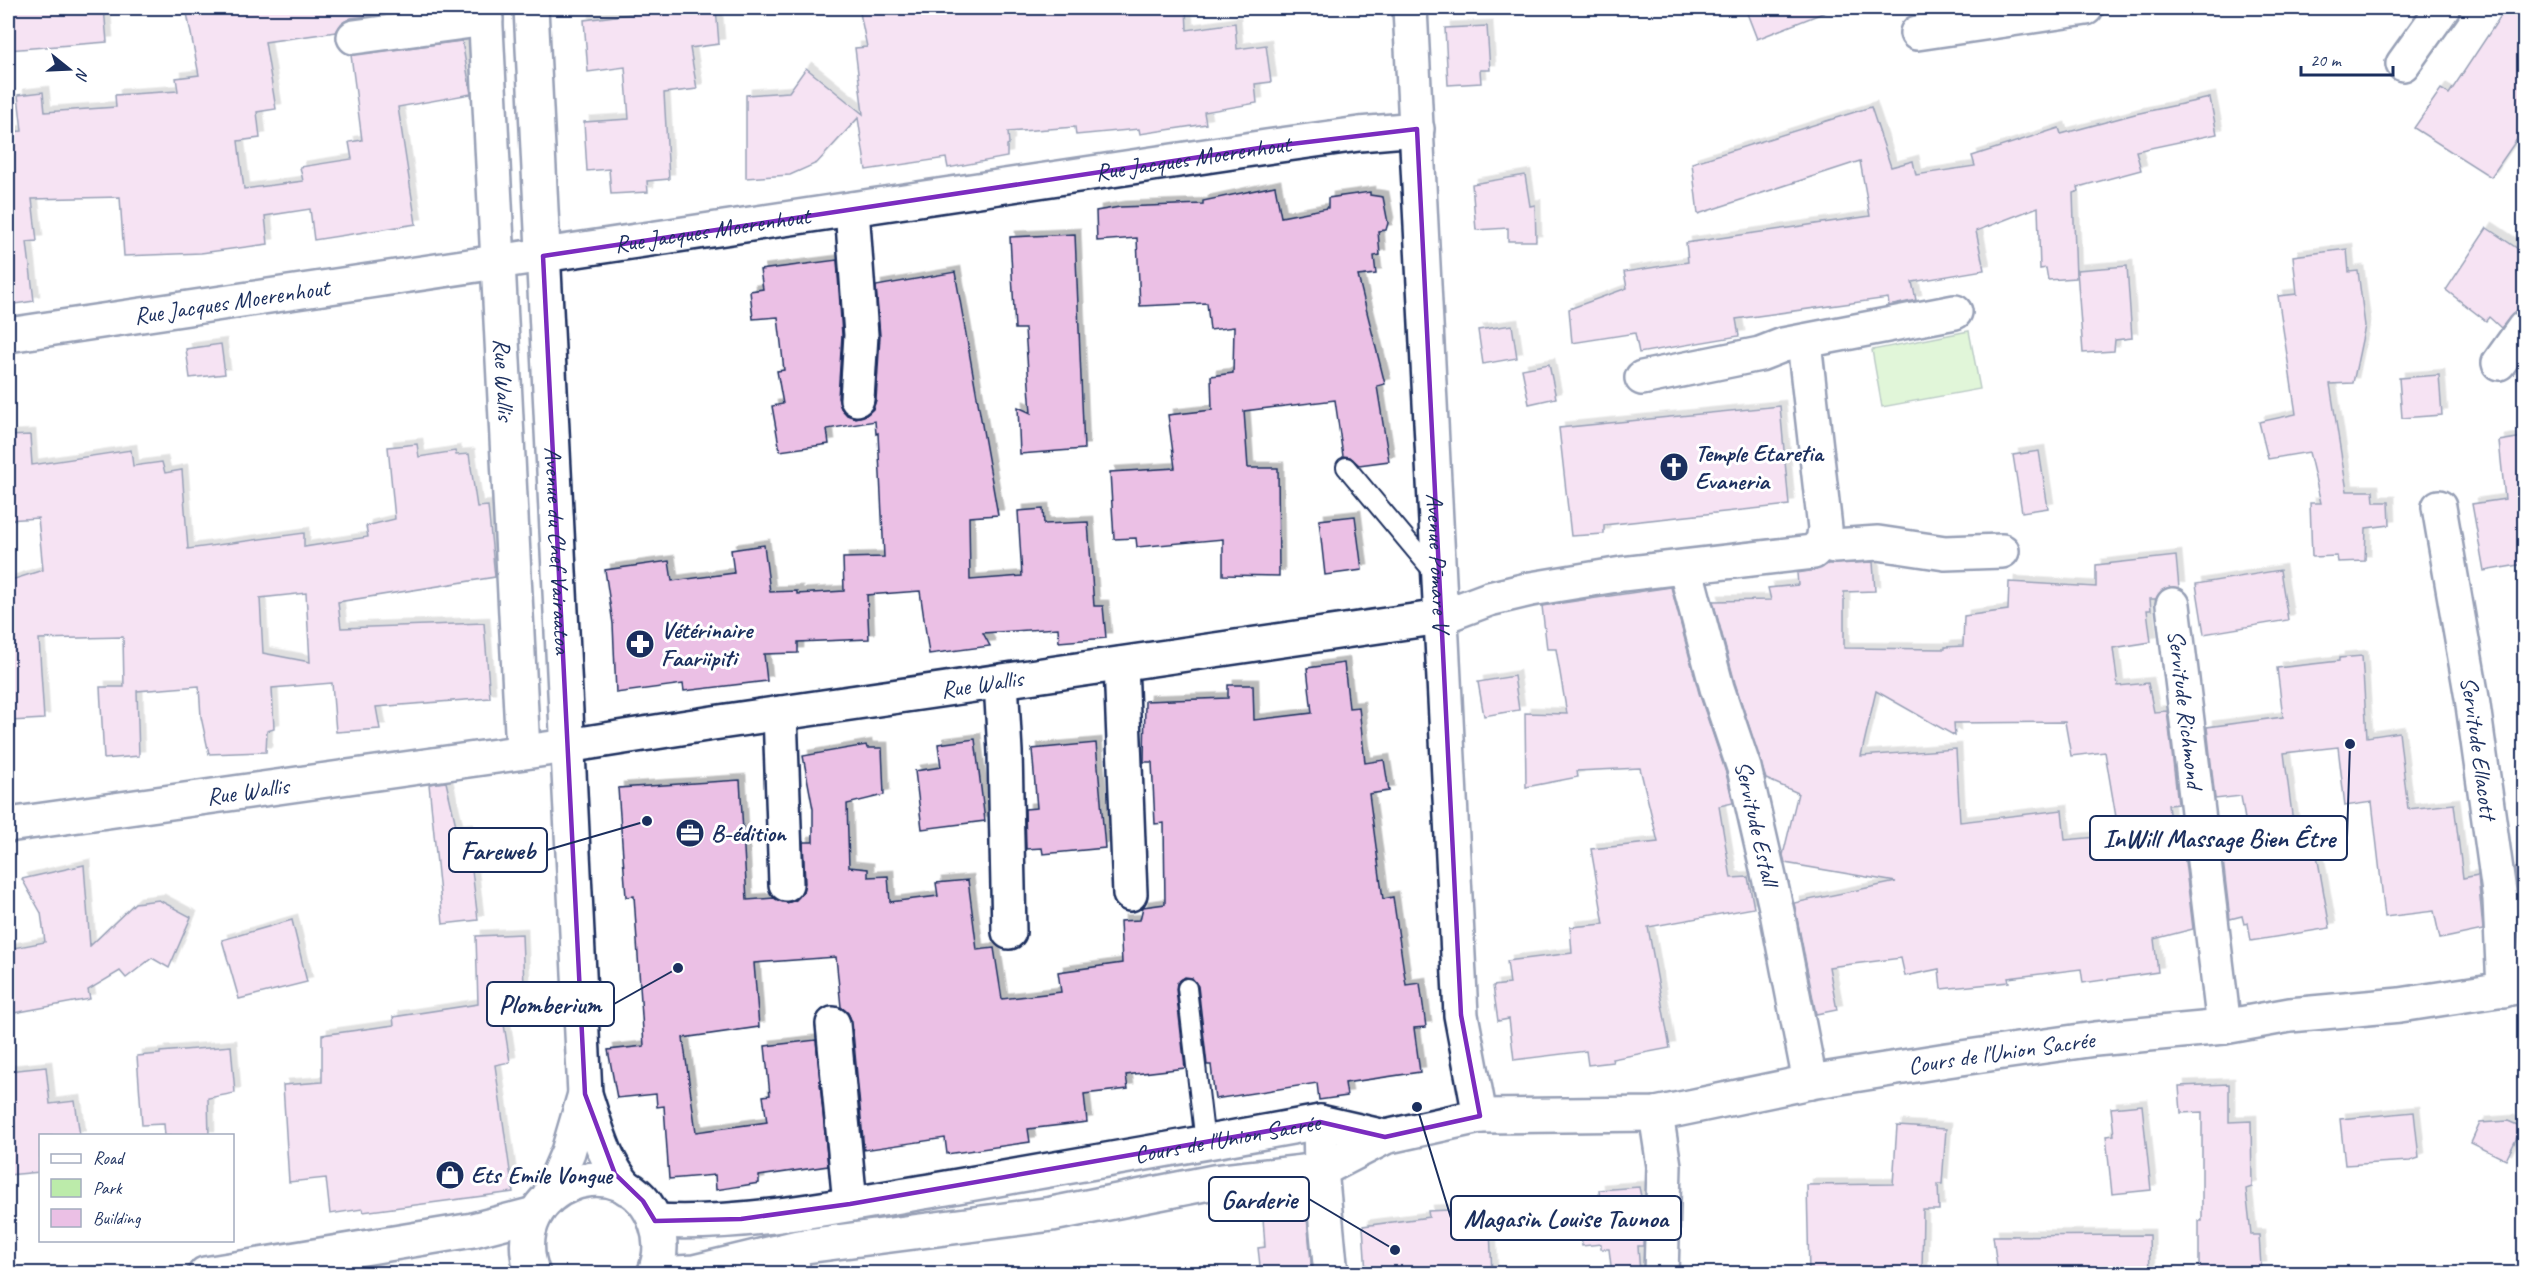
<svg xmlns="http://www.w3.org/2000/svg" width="2532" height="1281" viewBox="0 0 2532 1281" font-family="Caveat,sans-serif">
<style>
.green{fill:#bcebaa;stroke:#6c8d84;stroke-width:1.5}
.building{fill:#ebc0e5;stroke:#1b2f5e;stroke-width:1.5;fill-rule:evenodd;filter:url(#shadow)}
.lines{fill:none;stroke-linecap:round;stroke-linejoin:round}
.lane-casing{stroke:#1b2f5e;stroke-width:22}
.street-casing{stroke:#1b2f5e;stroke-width:38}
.secondary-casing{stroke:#1b2f5e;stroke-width:38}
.lane{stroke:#fff;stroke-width:18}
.street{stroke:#fff;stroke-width:33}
.secondary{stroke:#fff;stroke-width:33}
.marked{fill:none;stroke:#7b2cbf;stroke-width:4.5;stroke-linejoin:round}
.labels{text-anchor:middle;stroke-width:6;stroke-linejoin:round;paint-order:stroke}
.street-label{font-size:24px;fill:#1b2f5e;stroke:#fff}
.poi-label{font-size:24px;font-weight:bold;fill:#1b2f5e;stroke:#fff;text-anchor:start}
.leader{fill:none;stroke:#1b2f5e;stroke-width:2}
.callout-dot{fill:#1b2f5e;stroke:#fff;stroke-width:2}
.callout{fill:#fff;stroke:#1b2f5e;stroke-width:2}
.callout-label{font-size:26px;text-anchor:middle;font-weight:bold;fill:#1b2f5e}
</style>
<defs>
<filter id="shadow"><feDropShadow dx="5.5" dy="-5.5" stdDeviation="0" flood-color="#0004"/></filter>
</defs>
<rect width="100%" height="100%" fill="#fff"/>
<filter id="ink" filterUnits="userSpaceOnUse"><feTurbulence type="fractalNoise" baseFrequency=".0167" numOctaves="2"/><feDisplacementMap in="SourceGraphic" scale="12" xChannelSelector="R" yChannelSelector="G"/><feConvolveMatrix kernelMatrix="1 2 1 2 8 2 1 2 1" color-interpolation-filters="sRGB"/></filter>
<g filter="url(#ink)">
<path class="green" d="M1969,331l11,58 -98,18 -10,-57z"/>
<g class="building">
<path d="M22,8h82l3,34 -99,8v-41z"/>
<path d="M186,8h246l-81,10 -9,5 -6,9 -71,10 11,67 -19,3 3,26 -22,3 6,48 59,-8 -3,-14 52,-8 -3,-17 13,-2 -11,-85 111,-14 9,53 -73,13 18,117 -102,16 -4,-31 -45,7 3,28 -67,9 -77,3 -4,-59 -88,2 5,42 -10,1 7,59 -26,4v-173l14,-1 -4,-36 25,-3 2,20 71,-5 -1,-12 63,-4 -2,-13 23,-3z"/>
<path d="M638,8h78l3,36 -29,4 7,41 -33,4 5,86 -22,2 1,11 -37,2 -2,-25 -22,2 -3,-49 45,-3 -4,-52 -37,5 -4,-52 54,-7z"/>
<path d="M859,8h327l1,22 48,-7 2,26 29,-4 5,37 -16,2 2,19 -53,9 2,12 -66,10 -1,-5 -63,6 -1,-8 -67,5 1,12 -2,1v12l-59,11 -2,-10 -80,12 -8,-52 -41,45 -27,12 -44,3v-83l43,-3 17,-24 57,46 -8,-66 12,-1z"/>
<path d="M1745,8h88v1l-76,30z"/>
<path d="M2506,8h18v121l-33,48 -77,-49 27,-39 8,5z"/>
<path d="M1487,26l3,44h-10l1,13 -33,2 -3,-57z"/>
<path d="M2210,98l7,36 -81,17 5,19 -63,17 1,4 -6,2 3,85 -28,2 -2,-12 -6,1 -2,-62 -62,24 8,39 -72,12 4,18 -27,6 -1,-8 -152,21 3,17 -100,17 -4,-20 -63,10 -3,-34 58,-21 -3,-16 64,-10 -2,-19 184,-27 -10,-55 -162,53 -6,-51 179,-56 20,60 22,-6 3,14 59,-9 -3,-10 87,-28 2,6 74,-20z"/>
<path d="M1525,175l5,31 5,-1 1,36h-28v-13l-32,2 -4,-46z"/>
<path d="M1275,186l6,31 47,-9v-10l42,-6v3l13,2 5,26 -2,7 -8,1 2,24 -6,1 2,18 -18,2 27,108 -8,2 12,75 -30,4 -9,-8 -7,-1 -8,-56 -91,11 4,57h30l1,108 -56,-1v-36l-86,8 -1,-9 -22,1 -4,-67 65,-4 -7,-53 44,-5 -1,-34 22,-3 1,-46 -24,3 -3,-27 -67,3 -3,-68 -40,3 -1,-30 24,-4 83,-3v-3z"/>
<path d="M2487,228l37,25v56l-8,2 -15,17 -12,-11 -3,4 -40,-31z"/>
<path d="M1075,234l9,215 -64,5 -2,-47 13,6 -6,-84h-10l-5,-92z"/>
<path d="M2347,249l2,23 9,-1 7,55 -12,57 -23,1 17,107h26l1,11h15l1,23 -24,3 -1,33 -27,1 -1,-6 -25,1 -2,-54h11l-12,-51 -41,7 -9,-37 37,-8 -18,-118 19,-2 -4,-38z"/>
<path d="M837,260l5,75 -4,63 3,10 6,7 8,3 11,-3 7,-6 3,-9 4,-64 -4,-50 79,-14 43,243 -29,2 1,63 52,-4 -4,-65 25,-2 1,15 44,-2 6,84h9l3,32 -47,4 -1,-14 -75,5 7,13 -61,8 -9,-63 -53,4 2,44 -71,3v11l-34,1 3,27 -83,10 -1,-7 -67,9 -3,-69 -8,-54 64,-9 3,20 62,-8 -3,-23 33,-5 6,47 27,-1v3l47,-3 -1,-33 41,-1 -6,-124 -2,1 -1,-13 -48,8 2,15 -49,7 -8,-45 11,-2 -6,-33 7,-1 -6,-53 -25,2 -3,-28 13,-2 -3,-19z"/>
<path d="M2127,266l5,72 -17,2 -1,11 -31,2 -6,-83z"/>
<path d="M1512,325l5,33 -34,6 -5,-34z"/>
<path d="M221,344l4,30 -35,4 -4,-29z"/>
<path d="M1549,364l7,34 -27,6 -7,-35z"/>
<path d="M2439,375l3,40 -40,3 -3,-40z"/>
<path d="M1780,406l9,99 -185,20v9l-33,2 -12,-108z"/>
<path d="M30,435l2,30 99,-15 2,16 29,-4 3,11 17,-3 6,79 116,-16v14l64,-10 -2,-11 29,-7 -7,-72 29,-3 2,13 36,-6 1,4 13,-1 8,53 11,-1 7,71 -157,25 3,26 143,-5 6,75 -114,9 4,22 -44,3 -4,-49 -60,5 2,41 -7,2 -1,21 -57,2 -8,-37 -2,-31 -62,5 2,65 -35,3 -4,-72h24l-1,-50 -84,2 5,80 -33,2 -1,-10h-2v-66h3l-3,-32v-32l35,-11 -5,-52 -30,2v-84zM306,593l4,69 -47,-9 -3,-55z"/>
<path d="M2524,437v127l-40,7 -12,-67 33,-5 -6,-58z"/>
<path d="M2039,451l9,57 -26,4 -9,-57z"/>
<path d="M1355,516l7,54 -37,5 -6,-55z"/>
<path d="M2176,556l3,32 -9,-1 -8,3 -6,9h-6l1,11h-4l4,32 -38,6 5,38 30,-3 6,29 13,-1 11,93 -10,1 6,49 10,-1 9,76 -39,10 4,33 -75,11 -2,-14 -73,9 1,4 -68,7 -2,-20 -34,7 -4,-18 -72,9 8,43 -21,4 -22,-111 102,-21 -111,-19 -2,-8 15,-62 -32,-14 -31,-96 -22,-82 58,-1 -3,-12 30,-3 -1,-12 19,-3 12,-6 45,-2 2,29 -31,1v56l101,1v-2l18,-1 1,-30 44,-6 1,-28 87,5v-22zM1876,691l79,45 -1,-13 111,-1 6,34 34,-4 14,83 -54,5 -3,-30 -102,12 -4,-73 -95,7z"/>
<path d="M2280,570l8,50 -84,14 -8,-50z"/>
<path d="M1671,587l28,106 27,80 7,30 -14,3 12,72 17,-1 6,31 -106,19 22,121 -58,11 1,3 -25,3 -2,-14 -72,9 -5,-41 -11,2 -5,-35 17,-2 -3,-23 65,-8 -2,-26 34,-3 -13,-75 67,-7 -18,-74 -63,3 1,6 -52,10 -1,-74 42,1 -11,-65h-9l-5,-43z"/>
<path d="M2362,656l5,81 32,-5 9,77 46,-5 9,74 15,-3 5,55 -43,9 -6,-28 -49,6 -13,-115 -27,4 -7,-59 -54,6 10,77 18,-3 18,101 -79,13 -3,-18 -4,1 -2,-8 -12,3 -7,-59 20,-3 -2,-7 9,-1 -9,-53 -26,3 -8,-72 76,-10 -6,-49 62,-7v-3z"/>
<path d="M1344,663l5,45 10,-1 6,56 19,-3 5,31 -20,3 14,105 10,-2 13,88 14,-2 6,44 -12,1 6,44 -75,11 2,13 -28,4 -2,-17 -102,16 -4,-34h-4l-9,-79 -6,-8 -7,-1 -8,6 -1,6 9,79 -59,7 2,14 -44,5 3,28 -59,7 2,13 -83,12 -2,-16 -81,12 -12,-128 -4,-9 -7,-6 -5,-50 -82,6 5,64 -76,11 13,94 71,-10 -4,-26 7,-1 -5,-49 51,-6 12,126 -69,10v7l-43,7 -1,-15 -46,4 -5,-73 -7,1 -1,-13 -39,4 -9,-48 36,-4 -10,-150 -8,1 -8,-109 122,-8 7,120 27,-2 13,5 9,-3 7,-8 2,-9 -2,-41h10v-33l-10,-53 63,-11 1,3h15l2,47 -37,9 2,63 19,2v8l20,-1 2,26 48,-6 -2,-13 32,-3 9,70 17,-2 8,51 59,-7 -3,-20 64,-9 -2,-42 20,-1 3,-13 22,-3 -1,-81 -9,1 -3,-62h-8l1,-61 83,-3v-13h25l1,35 58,-7 -5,-45z"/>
<path d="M1514,676l5,34 -35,6 -6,-34z"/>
<path d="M975,739l10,82 -63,8 -7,-58 26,-4 -3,-23z"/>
<path d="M1096,743l9,105 -62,6 -1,-6 -16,1 -1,-40 12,-1 -5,-59z"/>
<path d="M446,782l11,48 10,-1 11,91 -35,4 -14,-140z"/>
<path d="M84,865l6,81 45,-43 24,-3 32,17 -22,51 -17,-10 -26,20 -6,-7 -32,19 2,9 -82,15v-65l37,-7 -4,-29 -19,-34z"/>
<path d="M2524,866v56l-4,1 -5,-55z"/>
<path d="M292,920l15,62 -68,17 -17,-59z"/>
<path d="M522,934l2,52 -26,1 12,75 -15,3 18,127 -150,20 -1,-3 -32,5 -4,-36 -37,4 -6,-97 39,-3v-47l72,-10 -1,-8 85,-13 -2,-68z"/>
<path d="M231,1046l4,47 -27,5 1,38h-44l-1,-12 -22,1 -5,-69 23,-2v-2z"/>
<path d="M46,1067l4,37 25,-3 5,35h-40v36l-32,3v-104z"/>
<path d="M2229,1084v38l22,-1 1,66 -6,2 5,46h8l2,32 -9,1v6h-53v-53h3v-109l-21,1 -2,-27z"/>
<path d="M2142,1105l9,85 -39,4 -6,-58 8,-1 -3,-27z"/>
<path d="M2414,1112l5,46 -9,3 -65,4 -5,-46z"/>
<path d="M2508,1121l14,6 -16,33 -35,-17 9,-20z"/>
<path d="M1897,1126l49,3 -4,55h-4l1,26h-16l-1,64h-113l-2,-89 86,-1z"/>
<path d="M1639,1187l5,23 -1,36h-5l2,28h-28l-3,-25h-8v-5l-19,2 -3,-37 19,-1v-6h2l-1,-12z"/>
<path d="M1489,1208l3,66h-126l-3,-48 66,-9 -1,-6z"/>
<path d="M1287,1215l1,4 19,-2 5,57h-51l-3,-26 7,-1 -2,-29z"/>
<path d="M2149,1235l1,39h-152l-5,-38z"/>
</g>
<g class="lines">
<g class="lane-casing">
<g id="lane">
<path d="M1346,467l91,109"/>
<path d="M1187,988l18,155"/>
<path d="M798,1247l3,27"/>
</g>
</g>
<g class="street-casing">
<g id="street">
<path id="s1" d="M485,8l38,743"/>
<path d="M1917,33l169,-25"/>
<path d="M354,37l132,-18"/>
<path d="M2403,64l40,-56"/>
<path d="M852,209l9,126 -4,64"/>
<path id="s2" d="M8,335l1258,-188 93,-13 58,-5"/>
<path d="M2499,363l25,-35"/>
<path d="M1642,378l118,-24 23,-9 172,-33"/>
<path id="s3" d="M2439,507l33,191 28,201 4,91"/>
<path d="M1823,542l11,4 44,-3 67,10 57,-2"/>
<path id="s4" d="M1685,567l32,121 27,80 33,144 33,170"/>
<path id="s5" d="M2173,605l51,422"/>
<path d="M1121,664l9,230"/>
<path d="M1001,682l4,70 4,180"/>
<path d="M780,713l6,171"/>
<path id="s6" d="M8,825l559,-79 146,-23 728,-106 48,-18 42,-10 91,-15 191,-22 10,-10 2,-14 -21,-186"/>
<path d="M833,1024l17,180"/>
<path d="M1656,1114l8,52 -3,108"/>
<path d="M1320,1122l1,48 10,104"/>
</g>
</g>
<g class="secondary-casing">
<g id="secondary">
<path id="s7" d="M531,8l54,1086c11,33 19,67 42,94"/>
<path id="s8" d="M1410,8l51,1007 19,101"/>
<path d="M549,1196l19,-44 17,-58"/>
<path id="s9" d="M655,1221c92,5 189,-16 280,-31 128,-22 257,-45 385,-68l65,15"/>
<path d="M205,1274l268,-44 62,-16"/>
<path d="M533,1274c-33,-89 94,-134 123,-50 6,17 5,34 -2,50"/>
<path id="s10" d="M660,1274l34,-2 104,-25 254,-33 162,-32 107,-12 64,-33 95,-21 176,-2 154,-32 137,-22 148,-21 129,-12 66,-12 110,-10 124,-19"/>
</g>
</g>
<use href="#lane" class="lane"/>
<use href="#street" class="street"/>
<use href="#secondary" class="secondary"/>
</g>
</g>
<path d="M0 0H2532V1281H0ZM1417,129l44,886 19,101 -95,21 -65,-15 -470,82 -109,15 -86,2 -12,-20 -28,-27 -30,-80 -42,-838 723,-109z" fill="#fff" fill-opacity=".55" fill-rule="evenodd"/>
<path class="marked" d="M1417,129l44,886 19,101 -95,21 -65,-15 -470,82 -109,15 -86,2 -12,-20 -28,-27 -30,-80 -42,-838 723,-109z"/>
<defs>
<g id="church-disc" transform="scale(1.5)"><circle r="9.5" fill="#1b2f5e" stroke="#fff"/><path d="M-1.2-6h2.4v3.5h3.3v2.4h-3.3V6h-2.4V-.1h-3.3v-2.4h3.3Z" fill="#fff"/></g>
<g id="pharmacy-disc" transform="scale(1.5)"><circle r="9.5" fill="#1b2f5e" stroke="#fff"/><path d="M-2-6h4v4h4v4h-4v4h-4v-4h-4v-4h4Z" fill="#fff"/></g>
<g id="office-disc" transform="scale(1.5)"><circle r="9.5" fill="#1b2f5e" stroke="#fff"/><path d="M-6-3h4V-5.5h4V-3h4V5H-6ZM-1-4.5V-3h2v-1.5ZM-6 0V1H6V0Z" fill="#fff"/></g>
<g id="shop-disc" transform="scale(1.5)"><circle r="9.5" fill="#1b2f5e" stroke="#fff"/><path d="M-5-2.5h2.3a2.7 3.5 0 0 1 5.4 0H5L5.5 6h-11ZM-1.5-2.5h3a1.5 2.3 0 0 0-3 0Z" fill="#fff"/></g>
</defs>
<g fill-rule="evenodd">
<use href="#church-disc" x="1674" y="467"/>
<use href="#pharmacy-disc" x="640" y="644"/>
<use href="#office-disc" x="690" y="833"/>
<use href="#shop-disc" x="450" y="1175"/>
</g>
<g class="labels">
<g class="street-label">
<text dy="8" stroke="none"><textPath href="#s2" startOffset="1198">Rue Jacques Moerenhout</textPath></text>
<text dy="8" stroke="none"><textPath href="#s2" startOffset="712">Rue Jacques Moerenhout</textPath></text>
<text dy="8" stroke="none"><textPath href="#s2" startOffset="226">Rue Jacques Moerenhout</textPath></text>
<text dy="8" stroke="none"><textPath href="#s1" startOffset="372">Rue Wallis</textPath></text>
<text dy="8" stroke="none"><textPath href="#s7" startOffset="543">Avenue du Chef Vairaatoa</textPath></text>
<text dy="8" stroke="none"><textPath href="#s8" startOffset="555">Avenue Pōmare V</textPath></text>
<text dy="8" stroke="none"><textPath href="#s6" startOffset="984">Rue Wallis</textPath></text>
<text dy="8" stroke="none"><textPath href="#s5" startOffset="105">Servitude Richmond</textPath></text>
<text dy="8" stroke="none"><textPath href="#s3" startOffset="244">Servitude Ellacott</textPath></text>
<text dy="8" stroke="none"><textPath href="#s6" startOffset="242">Rue Wallis</textPath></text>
<text dy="8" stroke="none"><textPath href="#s4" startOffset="266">Servitude Estall</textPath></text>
<text dy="8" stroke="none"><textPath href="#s10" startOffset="1366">Cours de l'Union Sacrée</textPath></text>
<text dy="8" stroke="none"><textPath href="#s9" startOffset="579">Cours de l'Union Sacrée</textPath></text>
</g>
<g class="poi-label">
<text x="1695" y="461">Temple Etaretia<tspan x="1695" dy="28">Evaneria</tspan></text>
<text x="661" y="638">Vétérinaire<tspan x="661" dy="28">Faariipiti</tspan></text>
<text x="711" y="841">B-édition</text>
<text x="471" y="1183">Ets Emile Vongue</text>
</g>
</g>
<path class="leader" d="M2350 744L2347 838M647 821L547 850M678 968L614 1004M1395 1250L1309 1199M1417 1107L1451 1218"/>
<g class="callout-dot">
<circle cx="2350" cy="744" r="6"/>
<circle cx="647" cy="821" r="6"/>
<circle cx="678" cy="968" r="6"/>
<circle cx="1395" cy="1250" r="6"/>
<circle cx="1417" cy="1107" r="6"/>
</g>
<g class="callout">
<rect x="2090" y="816" width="257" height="44" rx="6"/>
<rect x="449" y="828" width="98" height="44" rx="6"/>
<rect x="487" y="982" width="127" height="44" rx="6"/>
<rect x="1209" y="1177" width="100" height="44" rx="6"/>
<rect x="1451" y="1196" width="230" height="44" rx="6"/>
</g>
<g class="callout-label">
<text x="2219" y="847">InWill Massage Bien Être</text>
<text x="498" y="859">Fareweb</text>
<text x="550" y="1013">Plomberium</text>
<text x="1259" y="1208">Garderie</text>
<text x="1566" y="1227">Magasin Louise Taunoa</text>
</g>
<rect width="2532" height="1281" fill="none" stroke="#fff" stroke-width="30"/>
<rect x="15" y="15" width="2502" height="1251" fill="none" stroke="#1b2f5e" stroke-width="2" filter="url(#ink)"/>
<rect x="39" y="1134" width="195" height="108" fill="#ffffff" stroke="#a4acbf" stroke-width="1.5"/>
<rect x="51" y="1154" width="30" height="9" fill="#ffffff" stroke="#a4acbf" stroke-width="1.5"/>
<text x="93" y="1164" font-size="18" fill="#1b2f5e">Road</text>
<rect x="51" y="1179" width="30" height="18" fill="#bcebaa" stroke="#a4acbf" stroke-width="1.5"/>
<text x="93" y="1194" font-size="18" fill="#1b2f5e">Park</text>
<rect x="51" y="1209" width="30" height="18" fill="#ebc0e5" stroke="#a4acbf" stroke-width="1.5"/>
<text x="93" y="1224" font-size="18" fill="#1b2f5e">Building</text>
<g transform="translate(69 69) rotate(108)" stroke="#ffffff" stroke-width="4.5" paint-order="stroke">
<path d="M0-4.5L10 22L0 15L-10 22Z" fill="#1b2f5e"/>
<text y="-9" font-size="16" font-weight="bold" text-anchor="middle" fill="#1b2f5e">N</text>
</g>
<path d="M2301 66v9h92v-9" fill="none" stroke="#1b2f5e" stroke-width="3"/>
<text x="2310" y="66" font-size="18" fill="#1b2f5e" stroke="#ffffff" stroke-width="4.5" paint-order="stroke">20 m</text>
</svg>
